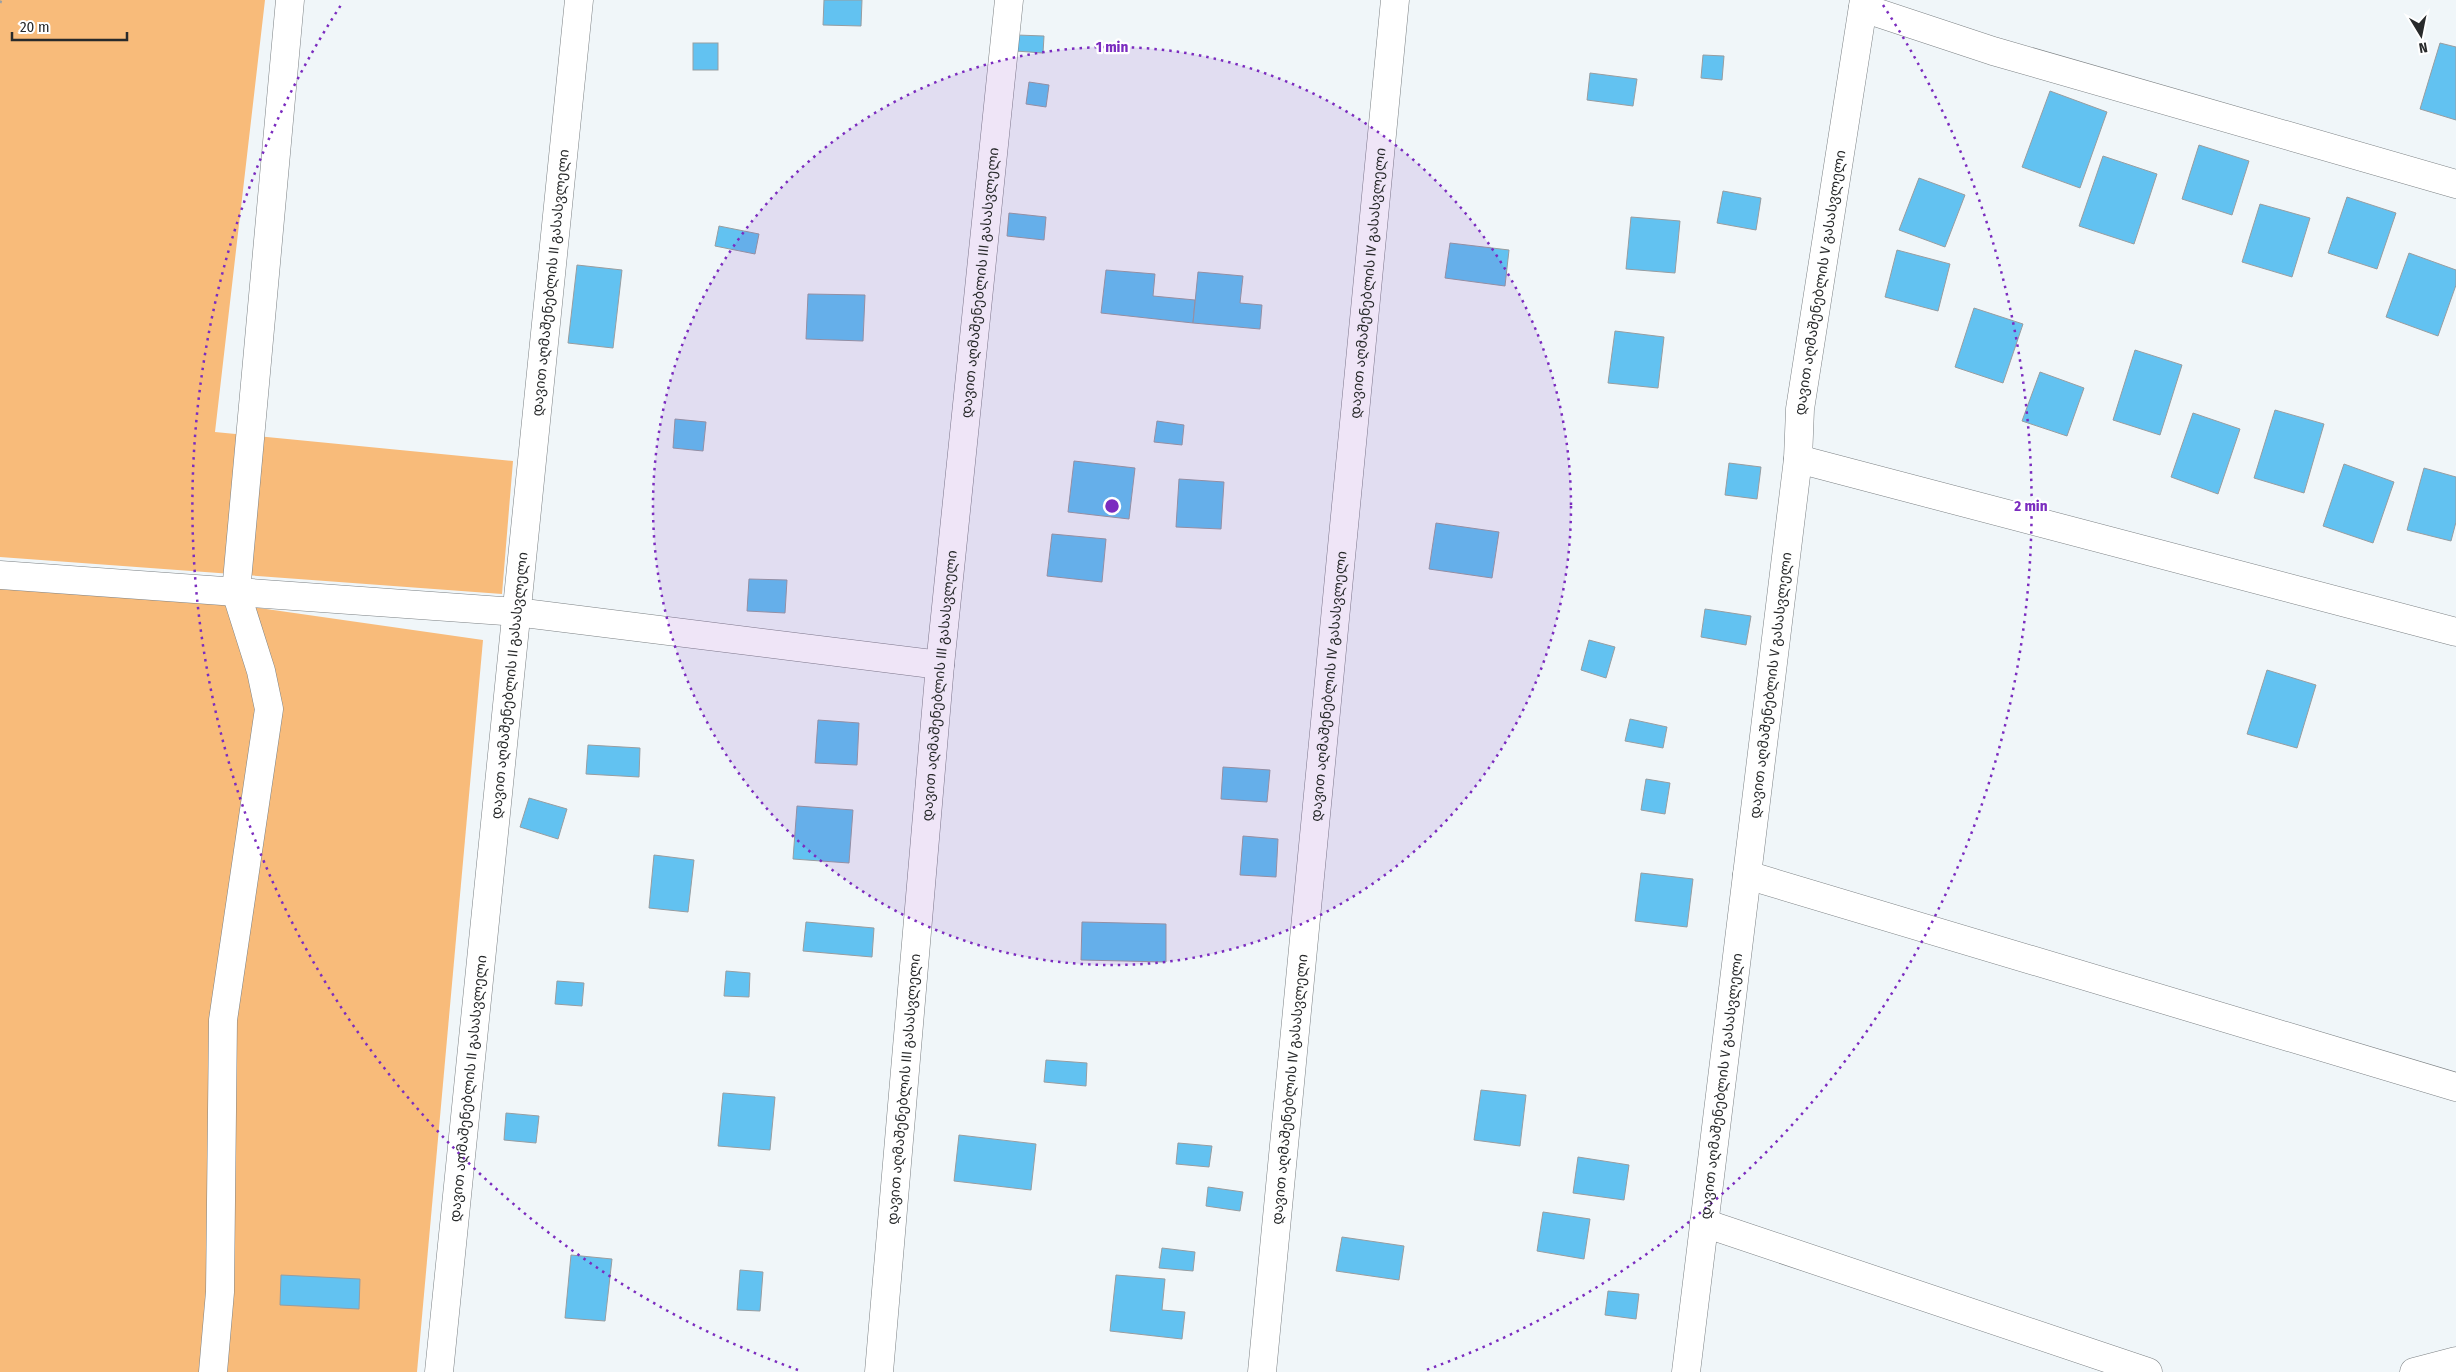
<svg xmlns="http://www.w3.org/2000/svg" width="2456" height="1372" viewBox="0 0 2456 1372" font-family="'Fira Sans Condensed','Noto Sans Georgian',sans-serif">
<style>
.green{fill:#f8bb7a}
.building{fill:#62c2f1;stroke:#989da0}
.lines{fill:none;stroke-linecap:round;stroke-linejoin:round}
.minor-casing{stroke:#7c8184;stroke-width:29}
.path{stroke:#9ca0a3;stroke-width:3;stroke-dasharray:2.5 2.5;stroke-linecap:butt}
.minor{stroke:#fff;stroke-width:28}
.ring{fill:none;stroke:#7b2cbf;stroke-width:2.5;stroke-dasharray:2.5 5}
.labels{text-anchor:middle;stroke-width:4.5;stroke-linejoin:round;paint-order:stroke}
.street-label{font-size:14px;fill:#282a2b;stroke:#fff}
.centre{fill:#7b2cbf;stroke:#fff;stroke-width:2.5}
.ring-label{font-size:15px;text-anchor:middle;font-weight:bold;fill:#7b2cbf;stroke:#fff;stroke-width:4.5;stroke-linejoin:round;paint-order:stroke}
</style>
<rect width="100%" height="100%" fill="#f0f6f9"/>
<g class="green">
<path d="M0,0h265l-50,432 298,29 -11,133 -502,-37z"/>
<path d="M0,585l196,14 287,41 -66,732h-417z"/>
</g>
<g class="building">
<path d="M824,0h38l-1,26 -38,-1z"/>
<path d="M1017,35l27,1 -1,17 -27,-2z"/>
<rect x="693" y="43" width="25" height="27"/>
<path d="M2440,43l16,4v73l-36,-11z"/>
<path d="M1703,55l21,1 -2,24 -21,-2z"/>
<path d="M1590,73l47,6 -4,27 -46,-6z"/>
<path d="M1029,82l20,3 -3,22 -20,-3z"/>
<path d="M2050,91l57,21 -27,76 -58,-21z"/>
<path d="M2199,145l50,16 -17,54 -50,-16z"/>
<path d="M2103,156l54,18 -23,70 -55,-18z"/>
<path d="M1919,178l46,17 -20,52 -46,-17z"/>
<path d="M1723,191l38,7 -5,32 -39,-7z"/>
<path d="M2347,197l49,16 -19,56 -49,-16z"/>
<path d="M2260,204l50,14 -18,59 -50,-15z"/>
<path d="M1009,213l37,4 -2,23 -37,-4z"/>
<path d="M1631,217l49,4 -5,52 -49,-4z"/>
<path d="M719,226l40,8 -4,20 -40,-8z"/>
<path d="M1450,243l59,7 -4,36 -60,-8z"/>
<path d="M1897,250l53,14 -12,47 -53,-14z"/>
<path d="M2409,253l47,17v15l-18,51 -52,-19z"/>
<path d="M577,265l45,5 -9,78 -45,-5z"/>
<path d="M1106,270l49,4 -2,22 42,4 -2,23 -92,-10z"/>
<path d="M1198,272l45,4 -3,27 22,2 -2,24 -67,-6z"/>
<path d="M808,294l57,1 -2,46 -57,-2z"/>
<path d="M1974,308l49,16 -20,59 -48,-16z"/>
<path d="M1615,331l49,6 -6,51 -50,-5z"/>
<path d="M2135,350l47,15 -22,70 -47,-15z"/>
<path d="M2040,372l44,16 -17,48 -45,-15z"/>
<path d="M2275,410l49,14 -20,69 -50,-15z"/>
<path d="M2193,413l47,16 -22,65 -47,-17z"/>
<path d="M675,419l31,3 -3,29 -30,-3z"/>
<path d="M1157,421l27,4 -2,20 -28,-3z"/>
<path d="M1074,461l61,7 -6,51 -61,-7z"/>
<path d="M1729,463l32,4 -4,32 -32,-4z"/>
<path d="M2344,464l50,18 -21,61 -50,-17z"/>
<path d="M2424,468l32,9v45l-5,19 -44,-11z"/>
<path d="M1179,479l45,3 -3,47 -45,-2z"/>
<path d="M1436,523l63,9 -7,46 -63,-9z"/>
<path d="M1052,534l54,5 -4,43 -55,-6z"/>
<path d="M749,579l38,1 -2,33 -38,-2z"/>
<path d="M1705,609l46,7 -5,29 -45,-8z"/>
<path d="M1589,640l26,7 -9,31 -25,-8z"/>
<path d="M2267,670l49,15 -19,63 -50,-14z"/>
<path d="M1630,719l37,8 -4,21 -38,-7z"/>
<path d="M818,720l41,3 -2,42 -42,-2z"/>
<path d="M588,745l52,3 -1,29 -53,-3z"/>
<path d="M1223,767l47,3 -3,32 -46,-3z"/>
<path d="M1646,779l24,4 -5,31 -24,-4z"/>
<path d="M529,798l38,11 -9,30 -38,-12z"/>
<path d="M797,806l56,4 -4,53 -56,-4z"/>
<path d="M1243,836l35,3 -2,38 -36,-2z"/>
<path d="M654,855l40,5 -6,52 -39,-4z"/>
<path d="M1641,873l52,6 -6,48 -52,-6z"/>
<path d="M806,922l68,6 -2,29 -69,-6z"/>
<path d="M1082,922l84,2v38l-85,-2z"/>
<path d="M726,971l24,2 -1,24 -25,-1z"/>
<path d="M557,981l27,2 -2,23 -27,-2z"/>
<path d="M1046,1060l41,3 -1,23 -42,-4z"/>
<path d="M1481,1090l45,5 -6,51 -46,-6z"/>
<path d="M723,1093l52,4 -5,53 -52,-4z"/>
<path d="M506,1113l33,3 -3,27 -32,-3z"/>
<path d="M959,1135l77,9 -5,46 -77,-9z"/>
<path d="M1178,1143l34,3 -3,21 -33,-3z"/>
<path d="M1578,1157l51,8 -5,35 -51,-7z"/>
<path d="M1208,1187l35,5 -3,19 -34,-5z"/>
<path d="M1543,1212l47,7 -6,40 -47,-8z"/>
<path d="M1342,1237l62,9 -5,34 -63,-9z"/>
<path d="M1162,1248l33,4 -2,19 -34,-3z"/>
<path d="M571,1255l41,4 -7,62 -40,-3z"/>
<path d="M740,1270l23,2 -3,39 -23,-1z"/>
<path d="M281,1275l79,4 -1,30 -79,-4z"/>
<path d="M1116,1275l49,4 -3,31 23,2 -3,27 -72,-8z"/>
<path d="M1608,1291l31,3 -3,25 -31,-4z"/>
</g>
<g class="lines">
<g class="minor-casing">
<g id="minor">
<path d="M1863,8l130,43 463,133"/>
<path d="M1798,459l658,173"/>
<path d="M0,575l516,37 424,53"/>
<path d="M1747,875l709,212"/>
<path d="M1704,1223l444,149"/>
<path d="M213,1372l7,-80 3,-272 46,-311 -8,-38 -25,-79 54,-592"/>
<path id="s1" d="M439,1372l140,-1372"/>
<path id="s2" d="M879,1372l61,-707 69,-665"/>
<path id="s3" d="M1262,1372l133,-1372"/>
<path id="s4" d="M1686,1372l112,-913 2,-50 64,-409"/>
<path d="M2414,1372l42,-11"/>
</g>
</g>
<path class="path" d="M0,3l1,-3"/>
<use href="#minor" class="minor"/>
</g>
<circle cx="1112" cy="506" r="459" fill="#7b2cbf" fill-opacity=".12"/>
<g class="ring">
<circle cx="1112" cy="506" r="459"/>
<path d="M798 1370A919 919 0 0 1 341 5M1883 5A919 919 0 0 1 1426 1370"/>
</g>
<g class="labels">
<g class="street-label">
<text dy="5" stroke="none"><textPath href="#s1" startOffset="1095">დავით აღმაშენებლის II გასასვლელი</textPath></text>
<text dy="5" stroke="none"><textPath href="#s2" startOffset="1094">დავით აღმაშენებლის III გასასვლელი</textPath></text>
<text dy="5" stroke="none"><textPath href="#s3" startOffset="1094">დავით აღმაშენებლის IV გასასვლელი</textPath></text>
<text dy="5" stroke="none"><textPath href="#s4" startOffset="1098">დავით აღმაშენებლის V გასასვლელი</textPath></text>
<text dy="5" stroke="none"><textPath href="#s4" startOffset="692">დავით აღმაშენებლის V გასასვლელი</textPath></text>
<text dy="5" stroke="none"><textPath href="#s1" startOffset="690">დავით აღმაშენებლის II გასასვლელი</textPath></text>
<text dy="5" stroke="none"><textPath href="#s2" startOffset="689">დავით აღმაშენებლის III გასასვლელი</textPath></text>
<text dy="5" stroke="none"><textPath href="#s3" startOffset="689">დავით აღმაშენებლის IV გასასვლელი</textPath></text>
<text dy="5" stroke="none"><textPath href="#s4" startOffset="288">დავით აღმაშენებლის V გასასვლელი</textPath></text>
<text dy="5" stroke="none"><textPath href="#s1" startOffset="285">დავით აღმაშენებლის II გასასვლელი</textPath></text>
<text dy="5" stroke="none"><textPath href="#s2" startOffset="284">დავით აღმაშენებლის III გასასვლელი</textPath></text>
<text dy="5" stroke="none"><textPath href="#s3" startOffset="284">დავით აღმაშენებლის IV გასასვლელი</textPath></text>
</g>
</g>
<circle cx="1112" cy="506" r="8" class="centre"/>
<g class="ring-label">
<text x="1112" y="52">1 min</text>
<text x="2031" y="511">2 min</text>
</g>
<g transform="translate(2421 35) rotate(170)" stroke="#ffffff" stroke-width="4" paint-order="stroke">
<path d="M0-4L9 19L0 12L-9 19Z" fill="#282a2b"/>
<text y="-8" font-size="14" font-weight="bold" text-anchor="middle" fill="#282a2b">N</text>
</g>
<path d="M12 32v8h115v-8" fill="none" stroke="#282a2b" stroke-width="2.5"/>
<text x="20" y="32" font-size="15" fill="#282a2b" stroke="#ffffff" stroke-width="4" paint-order="stroke">20 m</text>
</svg>
